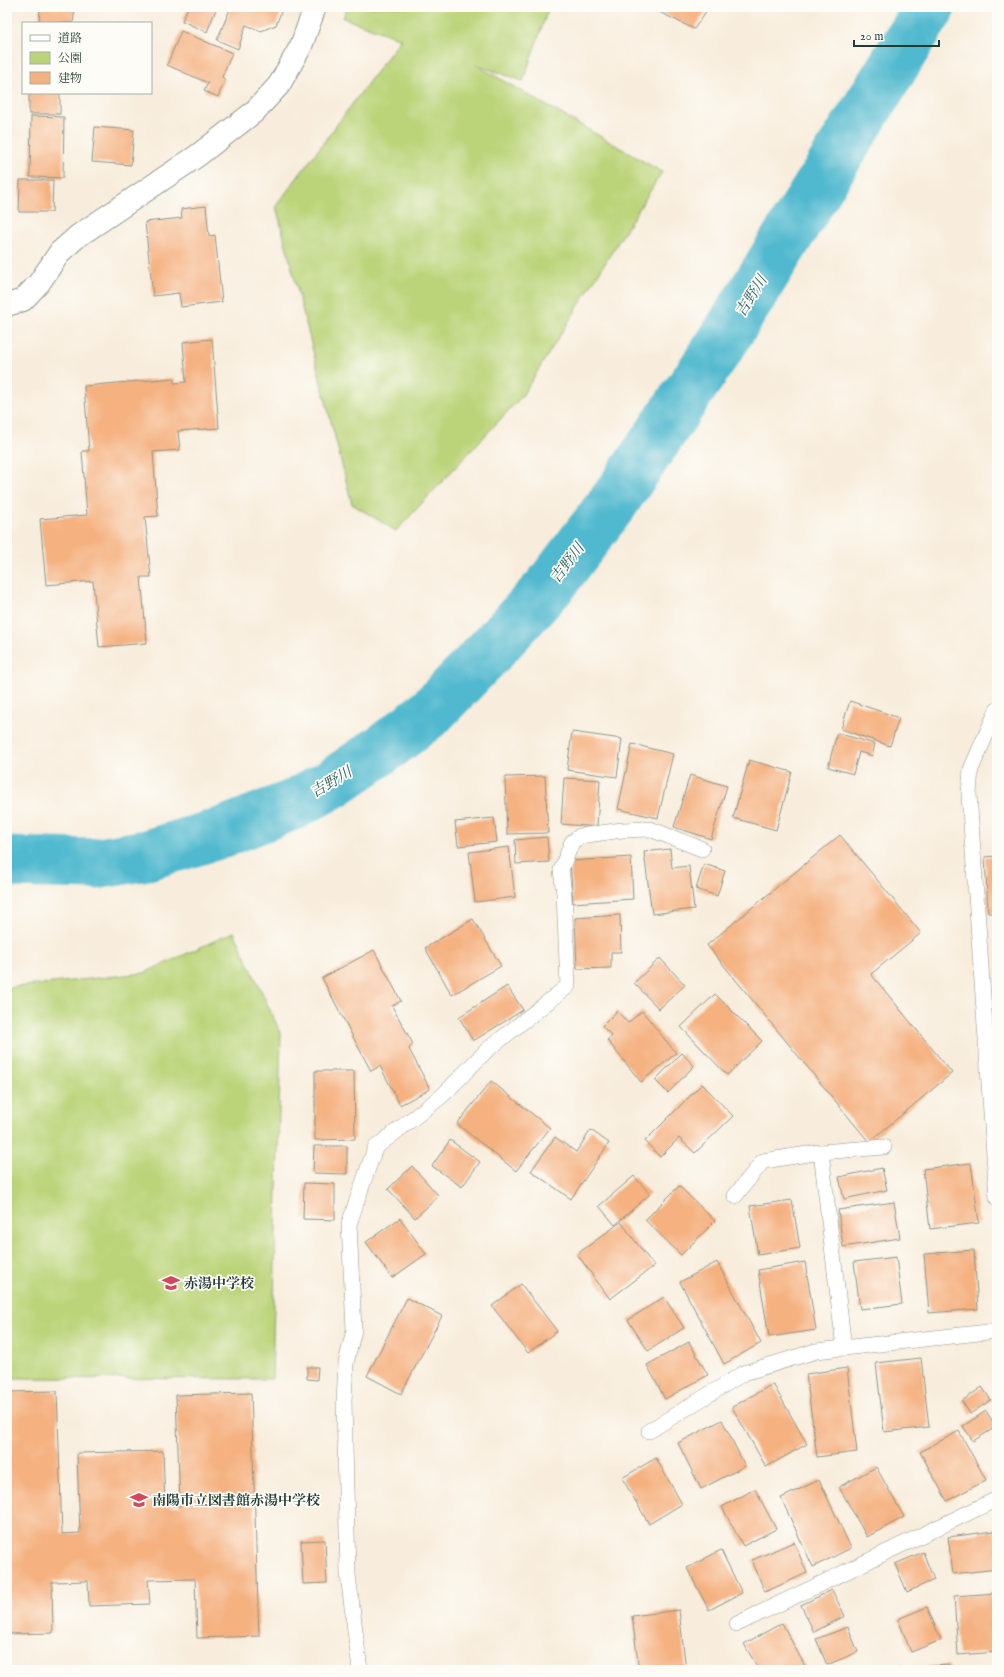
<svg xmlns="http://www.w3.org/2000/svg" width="1004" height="1677" viewBox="0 0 1004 1677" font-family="'IM FELL English','Noto Serif JP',serif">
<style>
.green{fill:#bbd479;stroke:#6d8856}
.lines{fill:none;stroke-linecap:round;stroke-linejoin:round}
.river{stroke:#51b9cf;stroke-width:51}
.building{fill:#f5b180}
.lane-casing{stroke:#8c9588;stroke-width:16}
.street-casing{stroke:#8c9588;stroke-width:24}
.lane{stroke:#fff;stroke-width:15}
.street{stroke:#fff;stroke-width:22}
.labels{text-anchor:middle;stroke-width:3.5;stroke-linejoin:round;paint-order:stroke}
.poi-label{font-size:14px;font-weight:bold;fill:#1f3d34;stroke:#fdfcf7;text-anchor:start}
.water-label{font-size:15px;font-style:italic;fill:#2e6262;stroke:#fdfcf7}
</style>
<rect width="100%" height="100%" fill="#fdfcf7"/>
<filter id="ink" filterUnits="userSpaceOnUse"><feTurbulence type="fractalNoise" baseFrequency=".025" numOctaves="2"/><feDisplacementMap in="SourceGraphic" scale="8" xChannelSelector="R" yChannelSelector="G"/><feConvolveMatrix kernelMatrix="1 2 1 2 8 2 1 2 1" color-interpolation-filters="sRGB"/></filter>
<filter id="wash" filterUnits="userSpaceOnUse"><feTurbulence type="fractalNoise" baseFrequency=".012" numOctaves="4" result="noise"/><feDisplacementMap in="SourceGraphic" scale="16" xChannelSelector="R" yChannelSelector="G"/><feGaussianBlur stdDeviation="0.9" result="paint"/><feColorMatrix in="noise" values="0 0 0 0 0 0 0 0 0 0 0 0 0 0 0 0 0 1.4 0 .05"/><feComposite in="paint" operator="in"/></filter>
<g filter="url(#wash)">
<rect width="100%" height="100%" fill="#f8eddc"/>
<g class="green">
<path d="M347,7h202l-26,74 -47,-16 186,107 -140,224 -126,135 -44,-27 -76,-298 125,-167 -58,-21z"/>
<path d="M234,932l47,102 -9,345 -265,-1v-390l137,-15z"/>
</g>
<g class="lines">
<path class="river" d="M7,862l88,2 52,-9 74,-22 74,-29 38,-21 54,-37 43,-33 58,-60 61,-66 66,-87 106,-156 209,-337"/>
</g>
<g id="blocks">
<g class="building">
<path d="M40,7h35l-2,16h-34z"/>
<path d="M188,7h29l-10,25 -25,-11z"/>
<path d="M231,7h52l-7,18 -15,6 -15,-6 -8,24 -21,-9z"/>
<path d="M649,7h60l-15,22z"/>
<path d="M181,31l51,22 -10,24 3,3 -7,17 -14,-6 4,-8 -41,-18z"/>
<rect x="29" y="93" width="31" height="21"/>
<path d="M31,116l33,1 -1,61 -33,-1z"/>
<path d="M95,127l39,3 -3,35 -39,-3z"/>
<path d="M20,180h33l-1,32h-33z"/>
<path d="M206,206l3,30 6,-1 7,67 -41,5 -2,-14 -26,3 -8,-74 37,-4 -1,-9z"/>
<path d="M212,339l7,89 -41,3 2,19 -27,2 5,64 -13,1 6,60h-10l6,66 -48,4 -6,-66 -47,4 -6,-66 47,-4 -5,-64h7l-5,-65 90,-8v5l12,-1 -3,-40z"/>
<path d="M850,701l49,17 -9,28 -49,-17z"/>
<path d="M572,732l50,7 -5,38 -50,-7z"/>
<path d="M837,733l38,11 -3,12 -13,-4 -6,22 -25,-7z"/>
<path d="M632,744l41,10 -15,64 -40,-9z"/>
<path d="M749,760l43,12 -16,58 -43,-12z"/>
<path d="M690,775l37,11 -16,53 -37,-12z"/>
<path d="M545,776l3,57 -41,1 -2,-57z"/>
<path d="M564,778l36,2 -3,47 -36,-3z"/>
<path d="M494,818l3,24 -39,4 -3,-24z"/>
<path d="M840,835l81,98 -50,41 81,99 -83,69 -162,-197z"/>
<path d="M547,837l2,25 -33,2 -1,-24z"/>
<path d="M509,847l6,50 -40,5 -6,-50z"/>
<path d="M670,849l2,19 17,-2 5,43 -42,5 -8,-62z"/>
<path d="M997,856v57h-9l-3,-56z"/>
<path d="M631,857l2,42 -60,4 -3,-42z"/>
<path d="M704,864l21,7 -8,25 -21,-7z"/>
<path d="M620,915l1,37h-10v16l-34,1 -2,-51z"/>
<path d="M473,919l28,47 -49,29 -27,-47z"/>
<path d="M374,950l27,51 -9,5 21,38 -4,5 21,40 -30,16 -20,-39 -9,5 -49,-93z"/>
<path d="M660,958l25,27 -26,24 -25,-26z"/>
<path d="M507,986l16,24 -50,31 -14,-24z"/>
<path d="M715,994l47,47 -35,34 -46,-48z"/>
<path d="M617,1011l11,12 14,-12 34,42 -35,29 -34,-42 5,-4 -10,-10z"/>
<path d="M682,1053l12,13 -26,27 -13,-13z"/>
<path d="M315,1071h39l1,68 -40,1z"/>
<path d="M491,1081l59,47 -34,43 -59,-47z"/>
<path d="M702,1084l31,32 -38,37 -16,-15 -19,19 -15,-16z"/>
<path d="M591,1130l18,13 -38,56 -40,-28 24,-34 21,15z"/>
<path d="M450,1140l30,22 -18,25 -30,-21z"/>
<path d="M314,1146h33v28l-34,-1z"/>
<path d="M971,1163l8,60 -49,6 -7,-60z"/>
<path d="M412,1166l27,30 -24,22 -27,-29z"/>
<path d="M882,1168l5,22 -43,9 -5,-22z"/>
<path d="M634,1176l16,18 -35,31 -16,-19z"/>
<path d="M304,1183l31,1v36l-32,-1z"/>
<path d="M679,1186l36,35 -34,34 -36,-35z"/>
<path d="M792,1200l8,48 -42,7 -8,-49z"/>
<path d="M894,1202l6,36 -57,9 -5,-37z"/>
<path d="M400,1218l26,36 -34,24 -26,-36z"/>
<path d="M621,1222l33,44 -44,33 -33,-45z"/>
<path d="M974,1250l4,59 -49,4 -5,-59z"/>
<path d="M896,1257l6,47 -42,5 -6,-47z"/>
<path d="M717,1262l44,81 -37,21 -44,-82z"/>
<path d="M805,1262l11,68 -47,7 -11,-67z"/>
<path d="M521,1284l36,47 -29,22 -36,-47z"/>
<path d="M664,1297l20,31 -36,23 -20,-31z"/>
<path d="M407,1298l35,18 -41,78 -34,-18z"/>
<path d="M689,1342l19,33 -43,24 -18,-34z"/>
<path d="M921,1358l8,69 -45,5 -8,-69z"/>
<path d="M307,1367h11l-1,13 -10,-1z"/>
<path d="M847,1368l10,84 -40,5 -11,-83z"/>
<path d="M773,1384l34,60 -41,23 -34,-60z"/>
<path d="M982,1387l9,13 -21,14 -8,-13z"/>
<path d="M57,1391l5,143 18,-1 -3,-80 86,-2 2,55h15l-4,-111 75,-2 8,243 -62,2 -2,-59 -47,1 2,24 -61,2 -1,-25 -36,1 1,51 -46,1v-242z"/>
<path d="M986,1411l10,16 -23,14 -10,-15z"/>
<path d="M722,1420l23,46 -44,23 -23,-46z"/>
<path d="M959,1431l27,49 -39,21 -27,-49z"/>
<path d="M656,1458l26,46 -33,20 -27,-46z"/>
<path d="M876,1467l28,50 -37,20 -28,-50z"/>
<path d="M819,1480l32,68 -38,19 -32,-69z"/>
<path d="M755,1489l21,40 -33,17 -21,-39z"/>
<path d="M995,1531l2,15v23l-44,5 -5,-37z"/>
<path d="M325,1540l2,43 -24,1 -2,-43z"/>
<path d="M794,1542l13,31 -42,19 -13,-32z"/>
<path d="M721,1550l21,43 -33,17 -22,-42z"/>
<path d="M923,1552l11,28 -27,12 -12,-28z"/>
<path d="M832,1590l13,26 -31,16 -13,-27z"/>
<path d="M997,1593v59l-39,3 -4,-59z"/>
<path d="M927,1607l14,33 -30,12 -13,-33z"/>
<path d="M679,1610l7,60h-47l-7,-54z"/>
<path d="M782,1623l25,47h-48l-15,-26z"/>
<path d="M848,1627l10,25 -31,13 -11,-26z"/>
<path d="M949,1665v5h-61v-1z"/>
</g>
</g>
</g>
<g filter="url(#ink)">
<use href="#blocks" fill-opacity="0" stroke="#8c9588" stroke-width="1"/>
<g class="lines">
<g class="lane-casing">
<g id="lane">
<path d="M997,710l-26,59 -2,25 28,404"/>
<path d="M821,1152l23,196"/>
<path d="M735,1196l28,-35 58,-9 63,-5"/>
<path d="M649,1431l95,-58 72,-22 181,-20"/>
<path d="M737,1624l260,-125"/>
<path d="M360,1670l-12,-95 -4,-174 2,-38 8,-33 -5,-106 26,-76 68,-53 44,-45 81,-64 -4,-92 -3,-24 11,-28 8,-6 42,-6 28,-1 52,20"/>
</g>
</g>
<g class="street-casing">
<path id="street" d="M7,305l16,-5 16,-17 21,-31 18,-16 119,-80 57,-44 25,-27 22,-39 14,-39"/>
</g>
<use href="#lane" class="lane"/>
<use href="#street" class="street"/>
</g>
</g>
<defs>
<g id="school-bare" transform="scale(1.38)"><path d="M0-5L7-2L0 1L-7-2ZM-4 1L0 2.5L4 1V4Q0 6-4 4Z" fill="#d1495b" stroke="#fdfcf7" stroke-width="2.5" paint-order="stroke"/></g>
</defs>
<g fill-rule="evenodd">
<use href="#school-bare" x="171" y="1283"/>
<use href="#school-bare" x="139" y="1500"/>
</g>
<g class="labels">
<g class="poi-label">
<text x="184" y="1288">赤湯中学校</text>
<text x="152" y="1505">南陽市立図書館赤湯中学校</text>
</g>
<g class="water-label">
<text transform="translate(751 296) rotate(-58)" y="5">吉野川</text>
<text transform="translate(567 563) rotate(-53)" y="5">吉野川</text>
<text transform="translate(331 782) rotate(-31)" y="5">吉野川</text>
</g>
</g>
<rect width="1004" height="1677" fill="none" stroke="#fdfcf7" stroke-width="24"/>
<rect x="22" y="22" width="130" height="72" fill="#fdfcf7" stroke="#a4b0a9"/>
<rect x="30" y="35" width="20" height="6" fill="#ffffff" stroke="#a4b0a9"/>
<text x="58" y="42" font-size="12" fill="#1f3d34">道路</text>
<rect x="30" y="52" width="20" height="12" fill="#bbd479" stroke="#a4b0a9"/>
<text x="58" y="62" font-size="12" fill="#1f3d34">公園</text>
<rect x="30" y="72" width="20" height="12" fill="#f5b180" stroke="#a4b0a9"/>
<text x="58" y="82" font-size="12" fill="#1f3d34">建物</text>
<path d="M854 40v6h85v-6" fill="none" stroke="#1f3d34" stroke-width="2"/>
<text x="860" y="40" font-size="12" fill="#1f3d34" stroke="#fdfcf7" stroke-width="3" paint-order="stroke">20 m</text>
</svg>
